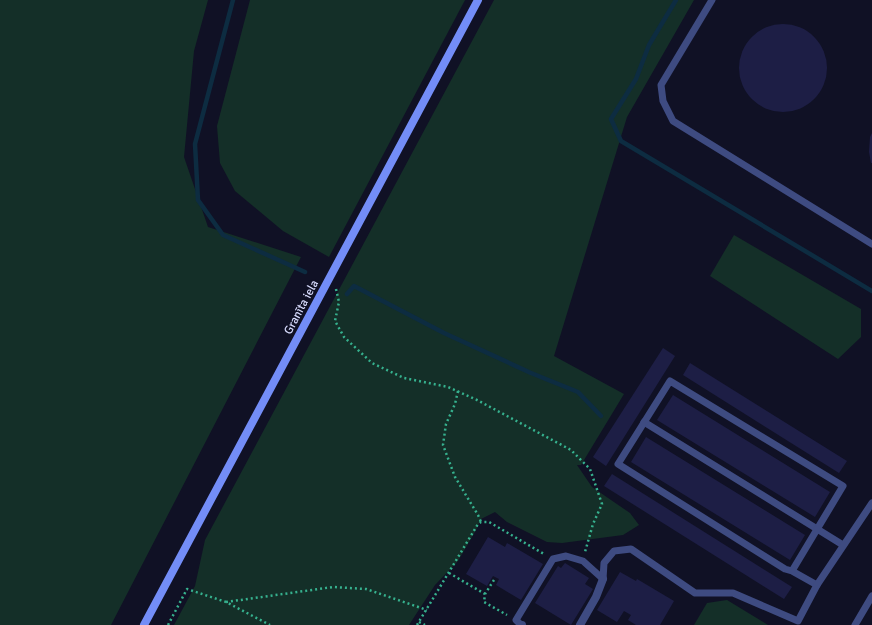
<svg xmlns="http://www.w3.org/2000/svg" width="872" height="625" viewBox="0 0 872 625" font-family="Signika,sans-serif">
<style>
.green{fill:#142f28}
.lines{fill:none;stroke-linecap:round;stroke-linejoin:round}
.stream{stroke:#0d2c41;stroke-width:4.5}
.building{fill:#1d1e45}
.path{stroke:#36b18e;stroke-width:2.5;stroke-dasharray:2 3;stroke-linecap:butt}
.lane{stroke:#3e4b81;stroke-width:7}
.street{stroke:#3e4b81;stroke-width:8}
.secondary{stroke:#738df7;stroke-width:8}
.labels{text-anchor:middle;stroke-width:4;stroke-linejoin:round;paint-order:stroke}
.street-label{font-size:12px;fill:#d7dbfd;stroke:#101125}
</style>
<rect width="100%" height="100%" fill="#101125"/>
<g class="green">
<path d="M0,0h208l-14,51 -10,106 24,70 93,30 -190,368h-111z"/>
<path d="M250,0h215l-136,257 -46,-26 -48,-40 -15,-28 -3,-37z"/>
<path d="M494,0h200l-67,117 -73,239 70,38 -43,71h-4l15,22 38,26 9,12 -16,10 -61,8 -15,-1 -40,-20 -12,-10 -14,7 -5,11 -18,31 -23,24 -26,40h-235l21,-39 10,-46z"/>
<path d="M734,235l127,74v28l-23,22 -128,-83z"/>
<path d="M727,600l41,25h-74l13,-22z"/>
</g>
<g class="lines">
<g class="stream">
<path d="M233,0l-38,144 3,56 25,35 82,37"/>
<path d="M676,0l-27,45 -13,34 -25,40 10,22 251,150"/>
<path d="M347,294l7,-8 90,47 87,40 47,19 23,24"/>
</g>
</g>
<g class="building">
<circle cx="783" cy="68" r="44"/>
<path d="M872,133v30h-1l-2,-11 1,-15z"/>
<path d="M663,348l12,8 -69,110 -13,-9z"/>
<path d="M690,363l157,98 -8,12 -156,-98z"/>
<path d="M673,395l157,97 -15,25 -158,-97z"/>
<path d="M646,437l159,98 -15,25 -159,-98z"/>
<path d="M612,474l180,113 -8,12 -180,-113z"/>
<path d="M488,537l17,10 2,-4 36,21 -22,36 -25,-15 3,-6 -6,-3 -6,10 -21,-12z"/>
<path d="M565,563l24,15 -4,6 8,5 -22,36 -36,-22 23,-37 3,2z"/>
<path d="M620,572l16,9 1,-2 37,22 -14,24h-24l-8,-5 3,-5 -7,-4 -7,11 -20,-12z"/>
</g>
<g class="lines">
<g class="path">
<path d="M336,289l3,13 -4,19 9,16 28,26 32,15 44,9 29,13 94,50 19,19 12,35 -9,20 -8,28"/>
<path d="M458,391l-3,13 -9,20 -3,21 12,32 23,38 3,7"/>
<path d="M449,573l36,21"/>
<path d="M494,580l-9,14 -1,8 23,13"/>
<path d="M226,602l107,-15 33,2 61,21"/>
<path d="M419,622l6,3"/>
<path d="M168,625l19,-36 39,13 44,23"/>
<path d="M417,625l61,-101 3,-2h8l55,32"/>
</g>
<g class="lane">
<path d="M712,0l-51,85 2,16 10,20 199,123"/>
<path d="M644,422l199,123"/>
<path d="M792,571l51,-85 -173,-105 -52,83 167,105 7,2 25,14"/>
<path d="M603,579l1,-16 10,-12 17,-2 64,44h38l65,28 19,-36 55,-82"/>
<path d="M521,625l-5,-5 37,-61 13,-3 17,5 20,18"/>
<path d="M855,625l17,-29"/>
</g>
<g class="street">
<path d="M521,625h1"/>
<path d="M580,625l16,-28 7,-18"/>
</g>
<path class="secondary" d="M144,625l334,-625"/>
</g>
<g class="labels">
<g class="street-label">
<text transform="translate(301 307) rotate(-62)" y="4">Granīta iela</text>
</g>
</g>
</svg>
